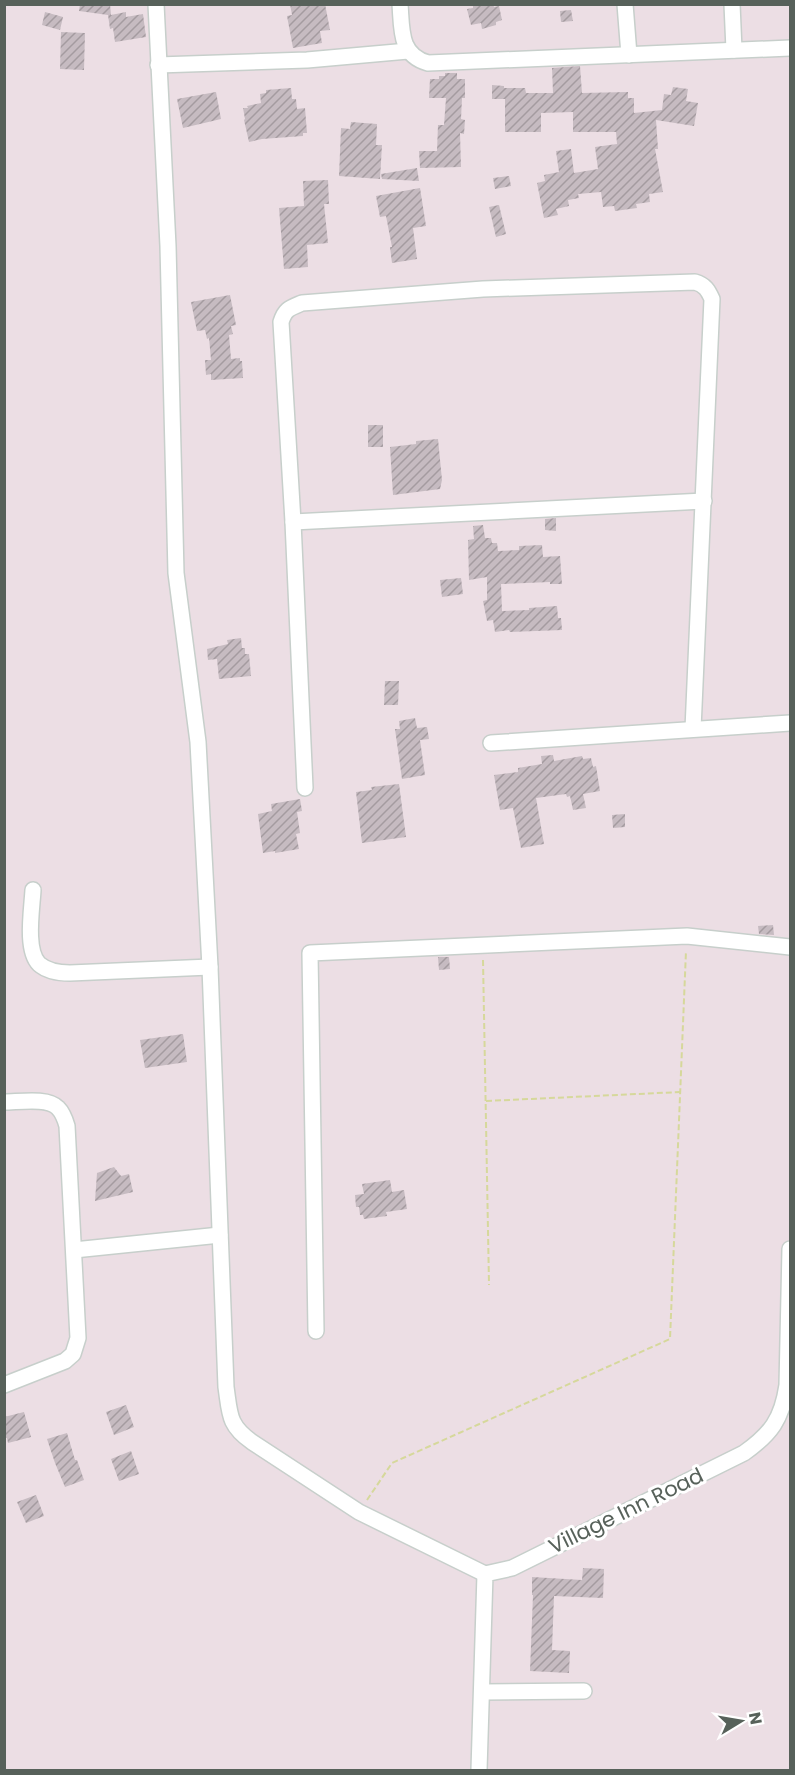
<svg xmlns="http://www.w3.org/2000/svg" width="795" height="1775" viewBox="0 0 795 1775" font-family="Poppins,sans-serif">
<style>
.building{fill:url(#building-hatch)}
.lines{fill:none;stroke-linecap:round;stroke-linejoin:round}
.minor-casing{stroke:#c7cfcb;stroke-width:18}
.path{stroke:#d6d89b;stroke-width:2;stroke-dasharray:6 3;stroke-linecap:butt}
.minor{stroke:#fff;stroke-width:15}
.labels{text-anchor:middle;stroke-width:6;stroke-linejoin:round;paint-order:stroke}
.street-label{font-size:21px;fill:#57615a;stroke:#fff}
</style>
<defs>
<pattern id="building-hatch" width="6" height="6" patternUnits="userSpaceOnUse" patternTransform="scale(1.5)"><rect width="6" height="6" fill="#c6bbc1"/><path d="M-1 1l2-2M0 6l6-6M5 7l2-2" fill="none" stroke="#a49ba0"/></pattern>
</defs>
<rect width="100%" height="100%" fill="#ecdee4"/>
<g class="building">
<path d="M80,4h30l1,11 15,-3v5l17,-3 3,23 -31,5 -2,-14 -3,1 -2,-14 -29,-4z"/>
<path d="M290,4h35l5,26 -10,1 2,12 -29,5 -6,-32 5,-1z"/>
<path d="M473,4h20l1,3 5,-1 3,14 -6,2v3l-14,4 -1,-6 -10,2 -4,-16 6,-1z"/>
<path d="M571,10l2,11 -12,1 -1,-11z"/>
<path d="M45,12l18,5 -3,13 -18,-5z"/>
<path d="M61,32l24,1 -1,37 -24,-1z"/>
<path d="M580,66l2,27 46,-1v6h6v15l28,-3 2,-16 7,1 2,-8 15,2 -2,12 12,2 -4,23 -38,-6 2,29h-3l8,43 -14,2 1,8 -14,2 1,4 -22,3 -1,-5 -11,1 -2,-15 -23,2 1,4 -11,2 1,6 -13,3 2,6 -14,3 -7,-35 8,-2 -1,-6 15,-3 -3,-21 15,-2 3,24 24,-4 -3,-22 22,-3 -1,-12h-43v-20l-32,1v19h-36v-33h-13v-14l12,1v2h21l1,5h27l-1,-25z"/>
<path d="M445,73h12v6h8v19h-3l-1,21 4,1 -1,14 -4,-1 1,34 -41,1 -1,-17h18l1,-26h6l2,-27h-17l1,-19h9v-3h6z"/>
<path d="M291,88l1,11h4l1,10 8,-1 2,25h-4v3l-41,3 -13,3 -5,-22 1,-1 -2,-11h5l-1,-2 14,-3 -1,-9 6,-1v-3z"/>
<path d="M216,92l5,27 -38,9 -6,-29z"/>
<path d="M351,122l26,2 -1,21h6l-2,34 -41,-3 2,-48 9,1z"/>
<path d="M417,168l2,13 -37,-2 -1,-5z"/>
<path d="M509,176l2,10 -16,3 -2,-11z"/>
<path d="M328,180l1,24h-5l4,39 -21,2 1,22 -24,2 -5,-61 25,-2 -1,-25z"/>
<path d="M420,188l6,38 -13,2 4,31 -25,4 -2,-16h2l-6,-31 -6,1 -4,-21z"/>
<path d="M499,205l7,29 -10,3 -7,-30z"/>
<path d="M230,295l6,30 -5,1 2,8 -4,1 2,24 9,-1v3h2l1,17 -32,2v-6l-5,1 -1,-15h6l-2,-22 -2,1 -2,-9 -8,1 -6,-29z"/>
<rect x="368" y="425" width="15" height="22"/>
<path d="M438,439l4,41 -2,9 -47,6 -3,-48 26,-3v-3z"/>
<path d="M556,518v13l-11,-1v-11z"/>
<path d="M483,525l2,13h6l1,5h5l1,8 21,-1v-4l23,-1 1,12 17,-1 2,28h-12v-2l-49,2 1,27 27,-1v-2l28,-2 1,12h3l1,12 -52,2 -1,-2 -14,2 -2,-12 -6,1 -4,-20 4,-1v-23l-18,3 -1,-40 6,-1 -1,-13z"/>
<path d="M461,578l2,16 -21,3 -2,-17z"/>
<path d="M241,638l1,10h3v6h4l2,22 -32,3 -2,-20 -9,1 -1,-11 21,-5 -1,-4z"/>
<path d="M385,681h14l-1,24h-14z"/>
<path d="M415,718l2,10 10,-1 2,12 -9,1 5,35 -23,4 -7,-50h5l-1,-8z"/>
<path d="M553,755l1,6 28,-5 1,3 8,-1 2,9 3,-1 4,25 -17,3 3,14 -13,2 -3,-14 -3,1 -1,-3 -30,4 8,46 -23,4 -8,-40 -13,2 -6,-35 24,-3v-4l24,-4 -1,-8z"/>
<path d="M399,784l7,53 -44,6 -6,-51 16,-2 -1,-3z"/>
<path d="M300,799l2,12 -5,1 3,21 -4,1 3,15 -24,4v-2l-12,2 -5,-39 14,-3 -1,-7z"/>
<path d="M625,814v13l-12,1 -1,-13z"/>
<path d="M773,925l1,10 -15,-1 -1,-8z"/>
<path d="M438,957h11l1,12 -11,1z"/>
<path d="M183,1034l4,28 -42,6 -5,-28z"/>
<path d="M114,1167l7,9 8,-2 4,18 -38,9 2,-28z"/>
<path d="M390,1180l2,12 12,-2 3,19 -21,3 1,4 -23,3 -1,-4h-3l-1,-8h-3l-1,-12 9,-1 -2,-10z"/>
<path d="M126,1405l8,22 -20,8 -8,-23z"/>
<path d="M24,1412l7,25 -23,6 -1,-5h-3v-21z"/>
<path d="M67,1433l8,27h2l7,20 -19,7 -10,-24 -8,-24z"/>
<path d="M131,1451l8,23 -20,7 -8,-22z"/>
<path d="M36,1495l8,21 -18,7 -9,-21z"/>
<path d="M583,1568l21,1 -1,29 -49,-2 -2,54 18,1 -1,22 -39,-2 3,-76h-1v-18l50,3z"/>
</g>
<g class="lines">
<g class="minor-casing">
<g id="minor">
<path d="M156,4l12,242 8,327 22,169 12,225 16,420c4,27 2,38 26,55l107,70 126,62"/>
<path d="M400,4c2,25 -1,51 28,59l362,-15"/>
<path d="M625,4l4,51"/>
<path d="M732,4l2,46"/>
<path d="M158,65l149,-5 101,-9"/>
<path d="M293,522l411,-21"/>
<path d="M491,743l299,-20"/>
<path d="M305,788l-12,-266 -12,-200c4,-13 9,-14 21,-19l181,-14 212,-7c10,3 13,8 17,17l-19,430"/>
<path d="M33,890c-1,19 -8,60 6,74 8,7 21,9 31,9l140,-6"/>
<path d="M4,1102c15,0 44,-5 54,6 5,5 7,11 9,18l11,212 -5,16 -8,7 -61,24"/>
<path d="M74,1250l146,-15"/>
<path d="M316,1331l-6,-378 377,-17 103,11"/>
<path d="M482,1692l102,-1"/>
<path d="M479,1770l6,-196 27,-6 232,-115c27,-19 38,-34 43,-68l3,-136"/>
</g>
</g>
<g class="path">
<path d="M483,960l6,325"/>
<path d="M486,1101l194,-9"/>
<path d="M367,1500l25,-37 278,-124 16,-388"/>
</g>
<use href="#minor" class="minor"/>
</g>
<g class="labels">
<g class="street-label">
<text transform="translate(626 1511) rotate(-26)" y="7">Village Inn Road</text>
</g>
</g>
<rect width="795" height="1775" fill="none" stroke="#57615a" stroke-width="12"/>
<g transform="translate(741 1721) rotate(79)" stroke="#ffffff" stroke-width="4.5" paint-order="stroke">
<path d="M0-4.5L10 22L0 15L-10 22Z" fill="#57615a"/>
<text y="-9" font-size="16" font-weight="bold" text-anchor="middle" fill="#57615a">N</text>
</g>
</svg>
